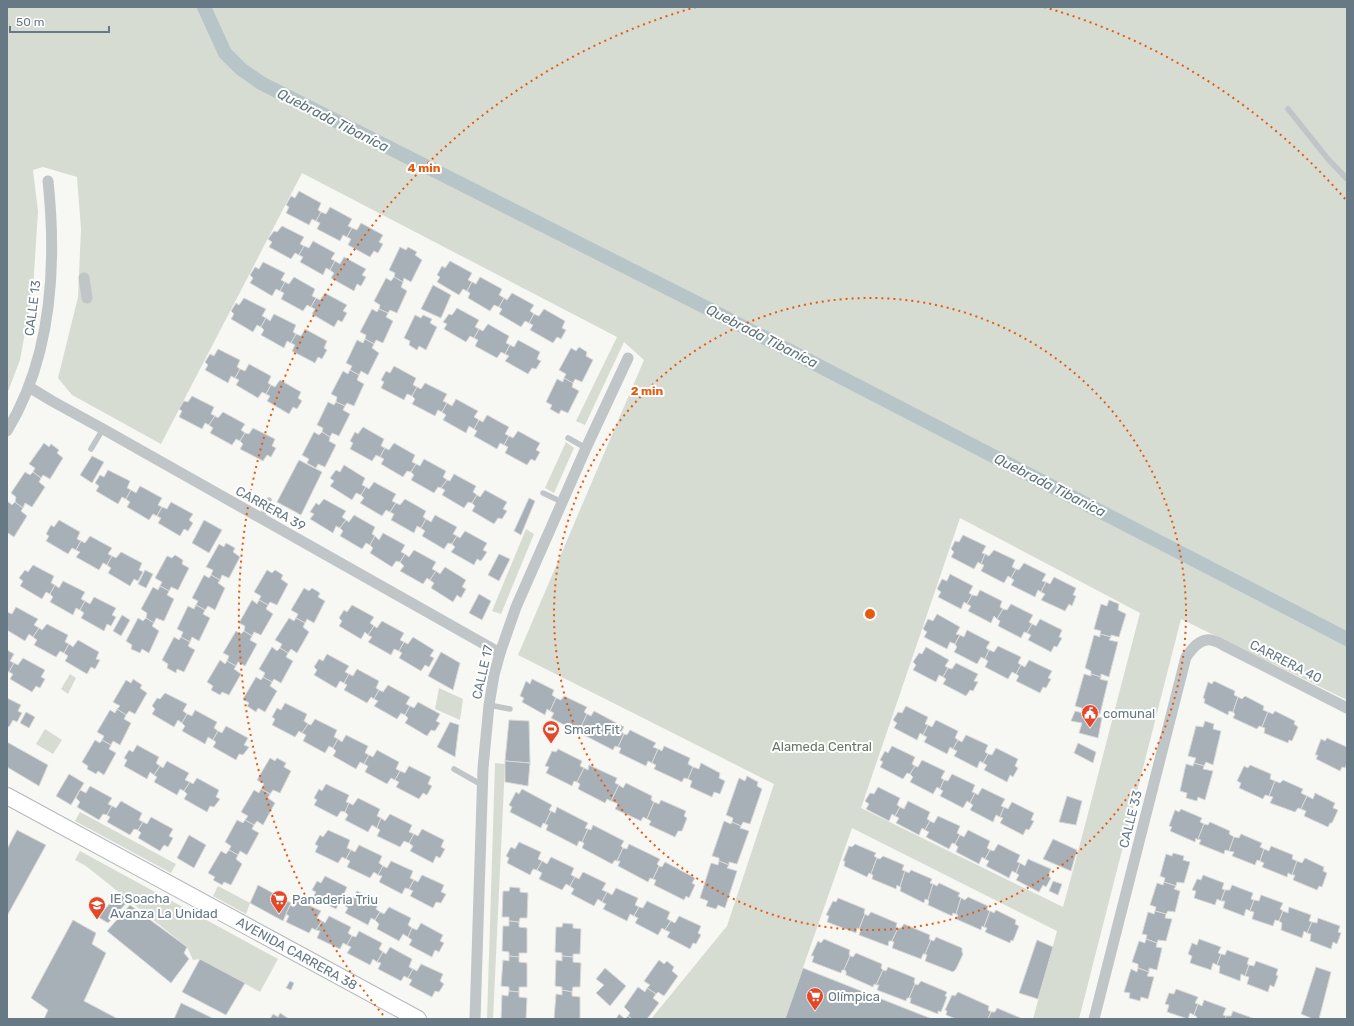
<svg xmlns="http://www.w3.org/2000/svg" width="1354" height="1026" viewBox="0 0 1354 1026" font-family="Rubik,sans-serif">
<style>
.green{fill:#d7dcd3;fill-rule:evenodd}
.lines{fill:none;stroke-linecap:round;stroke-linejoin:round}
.canal{stroke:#b7c5c8;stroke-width:14}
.building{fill:#a7b0b6;stroke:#d9d9d7}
.secondary-casing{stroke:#b3b9bd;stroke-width:18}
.lane{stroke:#c0c5c8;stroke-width:5.5}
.street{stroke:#c0c5c8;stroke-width:11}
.secondary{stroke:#fff;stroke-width:16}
.ring{fill:none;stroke:#e8590c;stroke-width:2;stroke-dasharray:2 4}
.labels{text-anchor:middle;stroke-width:4;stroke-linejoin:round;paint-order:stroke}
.street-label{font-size:13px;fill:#667985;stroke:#fff}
.poi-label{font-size:13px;fill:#667985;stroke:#fff;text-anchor:start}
.park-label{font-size:13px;fill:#667761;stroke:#fff}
.water-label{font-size:14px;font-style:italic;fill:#5e747a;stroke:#fff}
.centre{fill:#e8590c;stroke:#fff;stroke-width:2}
.ring-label{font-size:12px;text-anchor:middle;font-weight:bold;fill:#e8590c;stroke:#fff;stroke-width:4;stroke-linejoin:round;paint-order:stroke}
</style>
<rect width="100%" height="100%" fill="#f7f7f4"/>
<g class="green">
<path d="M7,7h1340v693l-166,-81 -102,400h-46l24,-88 -205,-103 -67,191h-134l76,-93 47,-142 -256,-129 126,-295 -20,-18 -39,83 -9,-4 41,-84 -315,-164 -141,271 -89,-49 -14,-17 20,-81 3,-68 -4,-52 -34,-10 -10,3 5,41 -5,78 -13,71 -13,34zM960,518l180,95c-26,98 -50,196 -77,294l-202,-99z"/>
<path d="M566,442l8,6 -20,45 -9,-5z"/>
<path d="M526,529l8,5 -33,80 -9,-3z"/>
<path d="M70,674l6,4 -8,16 -7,-5z"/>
<path d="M439,688l24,11 -3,21 -25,-11z"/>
<path d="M45,729l17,11 -9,14 -17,-10z"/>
<path d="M495,763l10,1 -12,255h-6z"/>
<path d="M80,812l96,52 -5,9 -96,-52z"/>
<path d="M80,851l198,108 -18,33 -60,-33 -7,1 -6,-13 -101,-81 -11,-6z"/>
<path d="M218,886l32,17 -4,11 -33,-18z"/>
</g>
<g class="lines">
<path class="canal" d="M204,7l21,46 16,16 20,14 444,224 642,332"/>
</g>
<g class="building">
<path d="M299,191l22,12 -3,7 3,2 -5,9 -4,-2 -3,6 -23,-12 3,-6 -3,-2 5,-9 4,2z"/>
<path d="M330,207l22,12 -4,7 4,2 -5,9 -4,-2 -3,6 -23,-12 3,-6 -4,-2 5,-9 5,2z"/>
<path d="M361,223l22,12 -4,7 4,2 -5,9 -4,-2 -4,6 -22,-12 3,-6 -4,-2 5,-9 5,2z"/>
<path d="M282,226l22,11 -4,7 4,2 -5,9 -4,-2 -4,6 -22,-12 3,-5 -4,-3 6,-8 3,1z"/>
<path d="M313,241l22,12 -4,6 4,2 -5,9 -4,-2 -3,7 -23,-13 3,-5 -4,-2 5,-9 5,2z"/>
<path d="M400,247l6,3 2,-3 9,5 -2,3 7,5 -11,22 -7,-4 -1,4 -9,-5 1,-4 -6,-3z"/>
<path d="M344,257l22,12 -4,6 4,2 -5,9 -4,-2 -3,7 -23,-13 3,-5 -4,-3 5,-9 5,3z"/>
<path d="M450,261l22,12 -4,7 4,2 -5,9 -4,-2 -4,6 -22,-13 3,-5 -3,-2 5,-9 3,2z"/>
<path d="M263,262l22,11 -4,7 4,2 -5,9 -4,-2 -4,7 -22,-13 3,-5 -3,-3 5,-8 4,2z"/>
<path d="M294,277l21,12 -3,7 4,2 -5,9 -4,-2 -4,6 -22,-12 3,-6 -4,-2 5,-9 4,2z"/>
<path d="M394,277l9,5 -2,5 6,4 -10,22 -7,-3 -2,3 -9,-4 1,-4 -6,-4 12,-23 5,3z"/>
<path d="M480,277l22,12 -3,6 5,3 -5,9 -5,-2 -4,6 -22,-13 2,-5 -3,-2 5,-9 4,2z"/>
<path d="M433,285l18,10 -10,23 -20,-9z"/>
<path d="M325,293l22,12 -4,6 4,2 -5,9 -4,-2 -4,7 -22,-13 3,-5 -4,-2 5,-9 4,2z"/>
<path d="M512,293l22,12 -4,6 4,3 -5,9 -4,-2 -4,6 -22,-13 3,-5 -3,-2 5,-9 3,2z"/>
<path d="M244,298l22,11 -4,7 4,2 -5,9 -4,-2 -4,7 -22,-13 3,-5 -3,-3 5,-8 3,2z"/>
<path d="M457,308l22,12 -4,7 4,2 -5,9 -4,-2 -4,6 -22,-13 3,-5 -4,-2 6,-8 3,1z"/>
<path d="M372,309l5,3 2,-3 9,4 -2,4 7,4 -10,22 -7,-3 -2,4 -9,-5 1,-4 -6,-3z"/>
<path d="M544,309l21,12 -3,7 4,2 -5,9 -4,-2 -4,6 -23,-13 3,-5 -4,-2 5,-9 5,2z"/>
<path d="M274,314l22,11 -3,7 3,2 -5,9 -4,-2 -3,7 -23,-13 3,-5 -3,-3 5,-9 4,3z"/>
<path d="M415,315l6,3 2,-3 9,4 -2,4 7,4 -11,23 -7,-4 -2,4 -8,-5 1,-4 -6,-3z"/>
<path d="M488,324l21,12 -3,7 4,2 -5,9 -4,-2 -4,6 -22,-12 3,-6 -4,-2 5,-9 4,2z"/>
<path d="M305,329l22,12 -3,7 3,2 -5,9 -4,-2 -3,6 -23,-12 3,-6 -4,-2 5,-9 5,2z"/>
<path d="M365,339l9,5 -2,4 7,5 -11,22 -7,-4 -2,4 -9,-5 2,-4 -6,-3 11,-23 6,3z"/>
<path d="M518,340l22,12 -3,7 4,2 -5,8 -4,-1 -4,6 -23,-13 4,-5 -4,-2 5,-9 4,2z"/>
<path d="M579,347l8,5 -1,4 7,4 -11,22 -7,-3 -2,4 -9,-5 2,-4 -7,-4 12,-22 5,3z"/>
<path d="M218,349l22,11 -3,7 3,2 -5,9 -4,-2 -3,7 -23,-13 3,-5 -3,-3 5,-8 4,2z"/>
<path d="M249,364l22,12 -3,7 3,2 -5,9 -4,-2 -4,6 -22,-13 3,-5 -4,-2 5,-9 5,2z"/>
<path d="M394,366l22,12 -3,7 4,2 -5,9 -5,-2 -3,6 -23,-12 3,-6 -3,-2 5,-9 4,2z"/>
<path d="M350,370l9,5 -2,5 7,4 -10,22 -7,-3 -2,3 -9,-4 1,-5 -6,-3 12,-23 5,3z"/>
<path d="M564,378l9,5 -1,4 7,4 -11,22 -7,-3 -2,4 -9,-5 2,-4 -6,-3 11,-23 6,3z"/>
<path d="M280,380l21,12 -3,6 4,3 -5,8 -4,-2 -4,7 -22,-13 3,-5 -4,-2 5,-9 4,2z"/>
<path d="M425,383l22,11 -4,7 4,2 -5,9 -4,-2 -3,6 -23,-12 3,-5 -3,-3 5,-9 4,2z"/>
<path d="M192,396l22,11 -3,7 4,2 -6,9 -4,-2 -3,6 -23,-12 3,-6 -3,-2 5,-8 4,1z"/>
<path d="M456,399l22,12 -4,6 5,3 -5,9 -5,-3 -3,7 -23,-13 3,-5 -4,-3 5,-9 5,3z"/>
<path d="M328,402l6,3 2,-3 9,4 -2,4 7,4 -11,22 -7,-3 -2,4 -8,-5 1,-4 -6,-3z"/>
<path d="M223,412l22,12 -4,6 4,3 -5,8 -4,-2 -4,6 -22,-12 3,-5 -4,-3 6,-9 3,2z"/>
<path d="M487,415l22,12 -4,7 4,2 -5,9 -4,-2 -3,6 -23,-13 3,-5 -3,-2 5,-9 4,2z"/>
<path d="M363,427l21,12 -3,7 4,2 -5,9 -4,-2 -4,6 -22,-12 3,-6 -3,-2 5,-9 3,2z"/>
<path d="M253,428l22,11 -3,7 4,2 -5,9 -4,-2 -4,6 -23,-12 3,-5 -3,-3 5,-8 4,1z"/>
<path d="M518,431l22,12 -4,7 4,2 -5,9 -4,-2 -4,6 -22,-12 3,-6 -4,-2 5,-9 4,2z"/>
<path d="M314,432l5,3 3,-3 8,5 -1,4 7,4 -11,22 -7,-3 -2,4 -9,-5 2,-4 -7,-4z"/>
<path d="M44,443l5,4 2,-3 8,6 -2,3 6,5 -13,21 -7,-4 -2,3 -8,-6 2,-4 -6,-4z"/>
<path d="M394,443l21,12 -3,7 4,2 -5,8 -4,-1 -4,6 -22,-13 3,-5 -4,-2 5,-9 4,2z"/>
<path d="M92,456l12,6 -12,21 -12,-8z"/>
<path d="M424,459l22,12 -3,6 4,3 -6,8 -3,-1 -4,6 -23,-13 3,-5 -3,-3 5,-8 4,2z"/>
<path d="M299,460l23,12 -21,43 -24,-13z"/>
<path d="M344,465l21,13 -3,7 4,2 -5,8 -5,-2 -4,7 -22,-14 4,-5 -4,-3 6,-8 4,2z"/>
<path d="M108,470l22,11 -3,7 4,2 -5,9 -4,-2 -4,7 -22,-13 3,-5 -4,-3 5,-8 4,2z"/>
<path d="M25,472l5,3 3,-3 8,6 -2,4 6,5 -13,20 -7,-4 -2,5 -8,-6 1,-5 -5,-4z"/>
<path d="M454,474l22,12 -3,6 4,3 -5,8 -4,-1 -4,6 -22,-13 3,-5 -4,-2 6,-8 3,1z"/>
<path d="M374,482l22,12 -4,7 4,2 -6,9 -4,-2 -4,6 -22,-13 4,-5 -3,-3 5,-8 3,2z"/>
<path d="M140,486l22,12 -4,7 4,2 -5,9 -4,-2 -4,6 -22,-13 3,-5 -4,-3 5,-9 5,3z"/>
<path d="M485,490l22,12 -4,7 4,2 -5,8 -4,-1 -4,6 -22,-13 3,-5 -3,-3 5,-8 3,2z"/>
<path d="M529,498l6,3 -14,34 -7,-4z"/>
<path d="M324,499l22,12 -4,6 4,3 -6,8 -4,-2 -3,7 -23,-14 4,-5 -4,-2 6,-9 3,2z"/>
<path d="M405,499l21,12 -3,6 3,2 -5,9 -4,-2 -3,7 -23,-13 3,-6 -4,-2 6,-9 4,2z"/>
<path d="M7,501l5,4 3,-3 8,6 -2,3 6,5 -13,21 -6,-4 -1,1z"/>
<path d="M171,502l22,12 -4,6 4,3 -5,8 -4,-2 -4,7 -22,-13 3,-5 -4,-2 5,-9 5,2z"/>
<path d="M354,515l21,12 -3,7 3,2 -5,9 -4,-2 -4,6 -22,-13 3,-5 -3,-3 6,-8 3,2z"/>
<path d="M435,515l22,12 -4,7 4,2 -5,8 -4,-1 -4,6 -22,-13 3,-5 -4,-3 5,-9 5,3z"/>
<path d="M59,520l21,12 -3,7 4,2 -5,9 -4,-2 -4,6 -22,-13 3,-5 -3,-2 5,-9 3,2z"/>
<path d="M204,520l18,10 -13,23 -17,-10z"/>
<path d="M465,531l22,12 -4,7 4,2 -6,9 -4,-2 -3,6 -23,-13 4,-5 -3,-3 5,-8 3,2z"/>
<path d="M383,533l22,12 -4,7 4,2 -5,8 -4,-1 -4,6 -22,-14 3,-5 -3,-3 5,-9 4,4z"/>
<path d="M963,535l23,11 -4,7 3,1 -4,10 -3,-2 -4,7 -23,-12 3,-5 -3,-3 4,-8 4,1z"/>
<path d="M90,536l22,12 -4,6 4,2 -5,9 -4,-2 -4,7 -23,-13 4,-5 -4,-2 5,-9 4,2z"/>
<path d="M226,543l9,5 -2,4 7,5 -11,21 -7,-3 -2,5 -9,-5 2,-5 -7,-3 13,-23 5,3z"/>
<path d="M414,550l22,12 -4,7 4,2 -6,9 -3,-2 -4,6 -23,-13 4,-5 -4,-4 5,-8 4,3z"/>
<path d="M994,550l21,10 -3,7 4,2 -5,9 -3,-2 -4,7 -23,-12 3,-6 -3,-1 4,-10 4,2z"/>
<path d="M121,552l21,11 -3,7 4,2 -5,9 -4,-2 -4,7 -22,-13 3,-5 -4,-3 5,-9 4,2z"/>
<path d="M499,554l11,5 -11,22 -11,-6z"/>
<path d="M175,555l8,5 -1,4 7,4 -11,22 -7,-3 -2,4 -9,-5 2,-4 -7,-4 12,-22 5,2z"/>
<path d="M1024,563l22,11 -4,7 4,1 -5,10 -3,-2 -3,7 -24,-12 3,-5 -3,-2 5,-9 3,1z"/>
<path d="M33,565l21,11 -3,7 4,2 -5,9 -4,-2 -4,7 -22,-13 3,-5 -4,-3 6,-8 3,2z"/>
<path d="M445,567l21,13 -4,7 4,2 -5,9 -4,-3 -4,7 -22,-14 3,-5 -4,-3 6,-9 4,3z"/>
<path d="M145,570l8,4 -7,14 -8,-4z"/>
<path d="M267,570l5,3 3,-3 8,5 -2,4 7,5 -11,21 -7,-3 -2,3 -9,-5 2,-4 -7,-4z"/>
<path d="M950,574l23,12 -4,7 3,2 -5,9 -3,-2 -3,7 -23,-12 3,-5 -4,-3 5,-10 5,2z"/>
<path d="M204,575l5,3 2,-3 9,5 -2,3 7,5 -10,22 -7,-4 -3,4 -9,-5 2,-4 -6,-3z"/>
<path d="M1054,577l22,11 -3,7 3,1 -4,10 -3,-2 -4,7 -24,-11 4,-6 -4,-2 5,-10 4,2z"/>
<path d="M63,581l22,11 -4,7 4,2 -5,9 -4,-2 -3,7 -23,-13 3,-5 -3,-3 5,-9 4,3z"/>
<path d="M160,586l9,5 -2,4 7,4 -10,22 -8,-3 -2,5 -8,-5 1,-5 -6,-4 12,-22 5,3z"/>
<path d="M304,588l5,3 3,-3 8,5 -2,4 7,4 -11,22 -7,-4 -2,4 -9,-5 2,-4 -7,-4z"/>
<path d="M980,590l22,11 -2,6 3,2 -6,10 -3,-3 -3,7 -23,-12 3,-5 -4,-2 5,-9 5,1z"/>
<path d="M479,594l12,7 -9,19 -13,-7z"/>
<path d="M94,597l22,11 -4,7 4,2 -5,9 -4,-2 -3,7 -23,-13 3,-5 -4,-3 5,-9 5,3z"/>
<path d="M252,600l5,4 2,-4 9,5 -2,4 7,5 -12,21 -7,-3 -2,4 -8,-5 1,-5 -6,-3z"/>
<path d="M1109,600l10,4 -1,6 8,4 -7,23 -8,-2v2l-11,-3 1,-3 -7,-2 7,-25 6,2z"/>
<path d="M1011,604l22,11 -4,7 3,2 -5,9 -3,-1 -3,6 -23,-12 2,-5 -3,-2 6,-10 4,1z"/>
<path d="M196,605l9,5 -2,4 7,4 -11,23 -7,-4 -2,5 -9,-5 2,-5 -6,-3 11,-23 6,3z"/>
<path d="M352,605l22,12 -4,6 4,3 -6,9 -3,-3 -4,7 -22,-13 3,-5 -3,-3 5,-8 3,2z"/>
<path d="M16,607l22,12 -4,6 5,3 -6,9 -4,-3 -4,7 -18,-11v-18l5,2z"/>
<path d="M937,614l23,13 -4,7 4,1 -5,9 -5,-2 -3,7 -23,-12 3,-5 -4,-3 5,-10 5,2z"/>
<path d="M122,615l8,5 -9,16 -8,-5z"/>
<path d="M138,618l5,3 3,-3 8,5 -2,3 7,5 -10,22 -7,-4 -2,4 -9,-4 1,-4 -6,-4z"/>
<path d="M289,618l5,3 2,-3 9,5 -2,4 6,5 -12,21 -6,-4 -3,4 -8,-5 2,-4 -7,-4z"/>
<path d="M1040,619l22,11 -3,7 3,1 -5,9 -3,-1 -3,6 -23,-12 3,-5 -4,-2 5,-9 4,2z"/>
<path d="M382,621l22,12 -4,7 4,2 -5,9 -5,-2 -3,6 -23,-13 4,-5 -4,-2 6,-9 3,2z"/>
<path d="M47,624l21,11 -3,7 4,2 -5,9 -4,-2 -4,6 -22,-12 3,-5 -4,-3 6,-9 3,2z"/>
<path d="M967,630l23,12 -4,6 3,2 -4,9 -4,-2 -4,7 -23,-12 3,-5 -2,-3 5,-9 4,2z"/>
<path d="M236,631l5,3 3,-3 8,5 -2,4 7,4 -12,22 -7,-4 -2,4 -9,-5 2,-5 -6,-3z"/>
<path d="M1100,634l11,3 -2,3 9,2 -9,35 -8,-3v3l-10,-3v-3l-6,-3 9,-33 6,2z"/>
<path d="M174,637l5,3 2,-3 9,5 -2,4 7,4 -11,22 -7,-3 -1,4 -9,-5 1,-4 -6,-4z"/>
<path d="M413,637l21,13 -4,6 4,2 -5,9 -4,-2 -4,6 -22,-13 3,-5 -3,-2 5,-9 4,2z"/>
<path d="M78,640l21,12 -3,7 4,1 -5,9 -4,-2 -4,7 -22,-13 3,-5 -4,-3 5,-9 4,3z"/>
<path d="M998,646l23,11 -3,6 3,2 -5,9 -4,-2 -4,7 -23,-12 3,-6 -3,-2 4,-9 5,2z"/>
<path d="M272,647l5,4 3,-3 8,5 -2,4 7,4 -12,22 -7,-4 -2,3 -9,-5 2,-4 -6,-4z"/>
<path d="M926,647l23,13 -4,6 3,2 -5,9 -4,-2 -3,7 -23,-12 3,-5 -3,-3 6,-9 3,1z"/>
<path d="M7,650l7,4 -4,7 4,2 -5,9 -2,-1z"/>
<path d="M441,652l19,11 -7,27 -25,-14z"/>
<path d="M327,654l22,12 -4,6 4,2 -5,9 -4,-2 -4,7 -22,-13 3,-5 -3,-3 5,-8 4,2z"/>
<path d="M23,658l22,12 -4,7 4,2 -5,9 -4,-2 -4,6 -22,-13 3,-5 -4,-2 5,-9 4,2z"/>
<path d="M220,660l5,4 2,-3 9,5 -2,3 7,5 -12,21 -7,-3 -2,3 -9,-5 2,-4 -6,-4z"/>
<path d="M1029,660l23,11 -4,7 3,1 -5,9 -3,-1 -3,6 -24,-12 3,-5 -3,-2 5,-9 4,2z"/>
<path d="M956,663l22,11 -4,7 4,1 -5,9 -3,-1 -4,6 -23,-12 3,-5 -3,-2 5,-9 4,1z"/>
<path d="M357,669l22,12 -3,7 3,2 -5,9 -3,-2 -4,6 -23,-13 3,-5 -3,-2 5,-9 4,2z"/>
<path d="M1084,674l7,2v-2l10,3 -1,2 8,2 -8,33 -8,-2 -1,3 -9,-2v-5l-7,-2z"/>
<path d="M256,677l5,3 2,-3 9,5 -2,4 7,5 -12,21 -7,-4 -2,4 -9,-6 2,-3 -6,-4z"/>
<path d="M133,679l9,6 -2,3 7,5 -12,21 -6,-3 -3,4 -9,-6 3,-3 -7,-4 13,-22 5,3z"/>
<path d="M532,679l22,11 -2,5 4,3 -6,13 -3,-2 -2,6 -23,-13 2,-4 -4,-2 6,-15 4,3z"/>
<path d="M1214,681l21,10 -1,4 4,2 -5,15 -4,-1 -1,4 -24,-12 1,-4 -2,-1 5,-16 4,2z"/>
<path d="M388,685l22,12 -4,7 4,2 -5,9 -4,-2 -4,6 -23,-13 4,-5 -4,-2 5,-9 4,2z"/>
<path d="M165,693l22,11 -4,7 4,3 -5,9 -4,-3 -4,7 -22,-13 3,-5 -3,-3 5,-8 3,1z"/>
<path d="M564,696l23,11 -3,5 3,2 -6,13 -3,-1 -2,5 -25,-13 3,-5 -4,-2 6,-13 5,2z"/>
<path d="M1245,696l19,10 -1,4 5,2 -6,15 -3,-1 -2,3 -24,-11 2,-4 -2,-2 5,-15 4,2z"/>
<path d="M7,698l14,7 -3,6 4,2 -5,9 -4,-2 -4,7 -2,-1z"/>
<path d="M418,702l22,12 -4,7 4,2 -5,8 -4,-1 -4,6 -22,-13 3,-5 -3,-3 5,-9 4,2z"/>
<path d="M285,703l22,11 -3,7 4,3 -6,9 -3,-2 -4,6 -23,-12 3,-6 -3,-2 5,-9 4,2z"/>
<path d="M906,706l22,11 -3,7 3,1 -5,10 -3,-2 -3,7 -23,-12 3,-5 -4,-3 5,-8 4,1z"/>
<path d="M117,709l9,6 -2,4 7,4 -11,22 -7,-4 -2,4 -9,-5 2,-4 -7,-4 13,-22 5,3z"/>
<path d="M195,710l22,12 -3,6 4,3 -5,9 -5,-3 -3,7 -23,-13 3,-5 -3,-3 5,-9 5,2z"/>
<path d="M594,711l30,16 -3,5 3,2 -6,13 -3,-1 -2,4 -31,-16 2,-5 -3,-2 6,-13 4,2z"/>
<path d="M1075,711l27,7 -4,20 -19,-5 3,-10 -11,-2z"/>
<path d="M1275,711l20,10 -1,3 4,3 -6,14 -3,-1 -1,3 -24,-10 1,-5 -3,-1 6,-15 5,2z"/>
<path d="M26,712l9,5 -6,11 -9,-5z"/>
<path d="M315,719l22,11 -3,7 4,2 -5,9 -4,-2 -4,7 -22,-12 3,-6 -4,-2 6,-9 3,1z"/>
<path d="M509,720l20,1 1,42 -25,-2z"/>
<path d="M936,720l22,11 -3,7 3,2 -5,9 -3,-2 -3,7 -23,-12 3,-5 -4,-2 5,-10 4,2z"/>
<path d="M1205,721l9,3 -1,5 8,2 -8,34 -7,-3 -2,4 -10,-3 2,-5 -8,-2 8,-30 7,1z"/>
<path d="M450,722l9,3 -4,32 -18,-10z"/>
<path d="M226,726l22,12 -4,7 5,2 -6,8 -4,-1 -3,6 -23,-13 3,-5 -3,-2 5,-9 4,2z"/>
<path d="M630,730l26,13 -3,4 5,2 -6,14 -4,-2 -2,5 -27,-13 2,-5 -3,-1 6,-13 3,1z"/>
<path d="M346,735l22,11 -3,7 4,2 -5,9 -4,-2 -4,7 -23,-13 3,-5 -3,-3 5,-9 4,3z"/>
<path d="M966,735l22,10 -3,7 3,2 -5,9 -3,-2 -3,7 -23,-12 3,-5 -4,-2 5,-9 4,2z"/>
<path d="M1327,738l20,9v17l-2,4 -3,-1 -2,4 -24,-12 2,-4h-3l6,-16 4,2z"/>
<path d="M95,740l5,3 2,-3 9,5 -2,4 7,4 -12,22 -6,-4 -2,3 -9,-5 1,-3 -6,-4z"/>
<path d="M7,742l41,23 -9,21 -32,-19z"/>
<path d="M1078,743l18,9 -3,11 -19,-10z"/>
<path d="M137,745l22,12 -3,6 4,3 -6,9 -4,-3 -3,7 -23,-13 3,-6 -3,-2 5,-8 4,2z"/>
<path d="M664,746l26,12 -2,6 5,3 -5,12 -4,-1 -2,4 -28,-13 2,-4 -4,-2 6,-14 4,2z"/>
<path d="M892,746l23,11 -3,7 3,2 -5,8 -3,-1 -4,6 -23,-12 3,-5 -3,-2 5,-9 3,2z"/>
<path d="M996,748l22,11 -3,7 3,2 -5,9 -3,-2 -3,7 -23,-12 3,-5 -4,-2 5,-9 4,1z"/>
<path d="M558,749l24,12 -2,5 4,2 -7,14 -3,-1 -2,5 -26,-13 3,-6 -4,-1 7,-15 4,1z"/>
<path d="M377,750l22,12 -3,7 4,2 -5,9 -4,-2 -4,6 -22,-12 3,-6 -4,-2 5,-9 4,2z"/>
<path d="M270,758l5,3 2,-3 9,5 -2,4 7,4 -11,22 -7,-3 -3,4 -9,-5 3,-5 -7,-4z"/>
<path d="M922,760l23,11 -4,7 3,2 -4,9 -3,-2 -4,7 -23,-12 3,-5 -3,-3 5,-8 3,1z"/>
<path d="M167,761l22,12 -4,7 5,2 -6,9 -4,-2 -3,6 -23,-13 3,-5 -3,-2 6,-9 3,2z"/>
<path d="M505,761l25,2 -2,23 -23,-4z"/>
<path d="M701,763l19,10 -1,5 6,3 -5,13 -6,-2 -2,5 -22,-10 2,-6 -4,-2 5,-12 6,2z"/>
<path d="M1194,763l10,3 -1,3 10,2 -8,29 -7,-3 -1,4 -11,-3 1,-5 -7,-2 6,-27 7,2z"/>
<path d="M589,765l28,13 -2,5 4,2 -8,16 -4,-2 -2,4 -27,-14 2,-5 -3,-2 7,-14 4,2z"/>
<path d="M1250,765l21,9 -1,5 5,2 -6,15 -4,-1 -2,4 -24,-11 2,-5 -4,-2 7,-15 4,2z"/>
<path d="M409,766l22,11 -3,7 4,2 -5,9 -4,-2 -4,6 -23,-12 3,-5 -4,-2 5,-9 5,2z"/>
<path d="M69,774l15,9 -13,22 -15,-9z"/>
<path d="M952,774l23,11 -3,7 3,1 -5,10 -3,-2 -4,7 -23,-12 3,-5 -3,-2 4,-9 4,1z"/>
<path d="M747,776l11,6 -1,4 5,3 -12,35 -7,-2 -2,4 -9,-4 1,-4 -7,-3 13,-37 6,3z"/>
<path d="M197,778l22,12 -3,7 4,2 -6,8 -4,-1 -3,6 -23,-13 3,-5 -3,-3 6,-9 3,2z"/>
<path d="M1283,780l20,9 -2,4 6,3 -6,13 -3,-1 -3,4 -25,-9 3,-6 -4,-1 6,-15 5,2z"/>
<path d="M626,783l26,13 -1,4 3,2 -7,17 -4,-2 -2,4 -26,-12 3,-5 -7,-3 8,-16 4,3z"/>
<path d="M326,784l23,11 -3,7 3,1 -4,9 -4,-1 -4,6 -23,-12 3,-5 -3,-2 5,-9 3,2z"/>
<path d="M90,786l22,12 -4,6 4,2 -5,9 -4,-1 -4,6 -22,-13 3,-5 -4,-4 4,-8 6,3z"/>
<path d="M878,787l22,11 -3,7 3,2 -5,9 -3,-2 -3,7 -23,-12 3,-5 -4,-3 5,-8 4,1z"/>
<path d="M982,788l23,11 -4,7 3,1 -4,10 -4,-2 -3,7 -23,-12 3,-5 -3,-2 5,-10 3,2z"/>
<path d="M261,789l9,5 -2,4 7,5 -12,22 -6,-4 -3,4 -9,-5 3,-4 -7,-4 13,-22 5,3z"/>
<path d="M522,789l30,16 -3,5 2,1 -6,13 -2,-1 -2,5 -31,-16 2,-5 -3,-2 7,-13 3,2z"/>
<path d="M1315,793l20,10 -2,5 5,2 -6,13h-2l-2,4 -24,-11 2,-5 -5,-2 6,-13 6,3z"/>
<path d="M1067,796l15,5 -6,24 -17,-3z"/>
<path d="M358,798l22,11 -3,7 4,2 -4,10 -5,-3 -4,7 -23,-12 3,-5 -3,-3 4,-9 4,2z"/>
<path d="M661,800l25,11 -2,5 3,2 -5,13h-4l-3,6 -26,-12 2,-4 -4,-2 7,-17 5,2z"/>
<path d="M121,801l21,12 -3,7 4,2 -5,8 -4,-1 -4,6 -23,-13 3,-5 -3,-2 5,-9 4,2z"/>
<path d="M908,801l22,11 -3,7 3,2 -5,9 -3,-2 -3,7 -23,-12 3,-5 -4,-2 5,-9 4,2z"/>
<path d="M1012,802l22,11 -3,7 3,1 -5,9 -3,-1 -3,6 -23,-12 3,-5 -3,-1 4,-10 4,2z"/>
<path d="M557,807l31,16 -3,5 3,1 -6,13 -3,-1 -2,5 -31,-16 2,-5 -3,-1 6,-13 4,2z"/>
<path d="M1181,809l21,9 -2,4 4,2 -6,16 -2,-2 -1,4 -25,-11 2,-4 -3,-1 6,-16 4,2z"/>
<path d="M390,814l22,11 -3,7 5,2 -5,9 -5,-2 -4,6 -23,-11 3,-6 -3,-2 4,-10 4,3z"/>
<path d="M938,816l22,10 -3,7 3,2 -5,9 -3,-1 -3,6 -23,-12 3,-5 -4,-2 5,-9 4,2z"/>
<path d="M151,817l22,12 -4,7 4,2 -5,9 -4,-2 -4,6 -22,-13 3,-5 -3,-3 5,-8 4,2z"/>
<path d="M237,820l6,3 2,-3 9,5 -2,4 7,4 -12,22 -7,-4 -2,4 -9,-5 2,-4 -6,-4z"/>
<path d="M724,821l7,3 1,-2 9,4 -1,2 9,3 -12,33 -8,-2v3l-10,-4v-3l-7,-2z"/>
<path d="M1210,822l20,9 -1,3 5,3 -5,14 -4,-1 -1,4 -25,-10 2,-4 -3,-1 6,-15 4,1z"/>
<path d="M593,825l31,16 -3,5 2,2 -6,13 -2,-1 -3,4 -30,-16 2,-5 -2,-1 6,-13 3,1z"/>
<path d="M422,829l22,11 -3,7 4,2 -5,9 -4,-2 -3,7 -23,-12 3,-5 -4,-3 5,-9 4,2z"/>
<path d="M17,830l29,15 -39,71v-67z"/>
<path d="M328,830l22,10 -3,8 4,2 -5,9 -4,-2 -4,6 -23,-11 3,-6 -3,-2 5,-9 3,2z"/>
<path d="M968,830l22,11 -3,7 3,2 -5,9 -3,-2 -3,7 -23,-12 2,-5 -3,-3 5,-9 4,2z"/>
<path d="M1241,834l21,9 -2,4 4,2 -4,12 -3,-1 -2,5 -23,-9 2,-4 -5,-1 5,-14 5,1z"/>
<path d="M189,835l17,10 -12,23 -17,-10z"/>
<path d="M1053,839l24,11 -6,21 -28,-12z"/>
<path d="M519,842l22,10 -3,7 4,2 -5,9 -4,-1 -3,6 -23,-12 2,-5 -3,-2 5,-9 4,2z"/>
<path d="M629,844l31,15 -3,5 2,2 -6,13 -3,-1 -2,4 -30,-16 2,-5h-3l6,-13 4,1z"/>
<path d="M855,844l21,9 -2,3 3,2 -6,16 -2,-1 -2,4 -23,-11 1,-5h-2l6,-15 3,1z"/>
<path d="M998,844l22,11 -3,7 3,1 -4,10 -4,-2 -3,7 -23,-12 3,-5 -4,-2 5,-9 4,1z"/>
<path d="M359,845l23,11 -3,7 4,3 -5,9 -4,-3 -4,6 -23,-11 3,-6 -4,-2 5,-9 4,2z"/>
<path d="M1271,846l22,9 -1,4 5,2 -5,14 -4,-2 -1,4 -25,-10 2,-4 -4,-2 4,-12 5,2z"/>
<path d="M229,850l9,5 -2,4 6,5 -11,21 -7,-3 -2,3 -9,-5 2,-3 -7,-4 13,-22 5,3z"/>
<path d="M1173,853l11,3 -1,4 7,2 -6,21 -7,-1 -1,4 -12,-4 1,-4 -5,-2 6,-22 6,2z"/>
<path d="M883,856l21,9 -2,5 3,1 -5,16 -3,-2 -1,4 -24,-10 1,-4 -2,-1 6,-16 3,1z"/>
<path d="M551,857l23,11 -3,7 4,2 -5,9 -4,-2 -4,6 -23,-11 3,-6 -5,-3 5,-9 5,3z"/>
<path d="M1305,858l19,9 -1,4 4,2 -5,14 -3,-1 -2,4 -24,-10 2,-5h-3l5,-14 5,2z"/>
<path d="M1028,859l23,10 -3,7 3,2 -5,9 -3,-2 -4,7 -23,-12 3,-5 -3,-2 4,-10 5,3z"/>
<path d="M391,861l22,10 -3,7 4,2 -5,9 -4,-1 -3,6 -23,-12 3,-6 -4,-1 5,-9 4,2z"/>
<path d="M719,861l10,4 -2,3 10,3 -12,37 -7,-3 -2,4 -10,-3 2,-5 -8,-3 11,-35 7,2z"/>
<path d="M665,862l30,16 -3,5 3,2 -6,13 -3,-2 -2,4 -30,-15 2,-5 -3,-1 6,-13 3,1z"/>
<path d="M911,870l21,9 -2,4 3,1 -5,16 -3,-1 -1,4 -24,-12 1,-4h-1l5,-16 4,2z"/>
<path d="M583,872l23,11 -4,7 5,2 -5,10 -4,-3 -4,7 -23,-12 3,-5 -4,-3 5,-9 4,2z"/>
<path d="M422,875l22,10 -3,7 5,2 -5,9 -5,-1 -3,6 -23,-12 3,-5 -4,-2 5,-9 4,2z"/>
<path d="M1203,875l21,8 -2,6 3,1 -4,11 -4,-2 -2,6 -21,-7 2,-7 -4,-1 5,-11 4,1z"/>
<path d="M325,876l22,11 -3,7 5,2 -5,9 -5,-2 -3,6 -23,-12 3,-5 -4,-2 5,-9 4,2z"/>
<path d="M1053,881l9,3 -4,11 -9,-4z"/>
<path d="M1164,882l12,4 -2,3 6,2 -5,21 -7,-1 -2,3 -11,-3 1,-4 -6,-2 7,-22 6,2z"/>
<path d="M939,883l21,10 -2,3 3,2 -5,16 -3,-1 -1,3 -24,-11 1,-4 -1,-1 5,-16 4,2z"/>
<path d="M258,885l33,18 -8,18 -33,-18z"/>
<path d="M1232,885l21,8 -2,6 3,1 -4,11 -4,-2 -2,7 -21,-8 2,-7h-4l4,-11h5z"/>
<path d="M510,887l10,1v4l8,1 -1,25h-7l-1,4 -10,-1v-4h-7l1,-26h6z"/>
<path d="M616,888l22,10 -3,7 4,2 -5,9 -4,-2 -3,7 -24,-12 3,-5 -4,-2 5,-10 5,3z"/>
<path d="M357,891l22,11 -3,7 4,3 -5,8 -4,-2 -3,7 -23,-12 3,-5 -4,-3 5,-9 4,2z"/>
<path d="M119,893l10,7 -21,23 -10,-6z"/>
<path d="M1261,895l22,8 -3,6 3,2 -4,10 -4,-1 -2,6 -21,-7 2,-7 -4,-1 4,-11 5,1z"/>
<path d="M968,897l20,9 -1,4 3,1 -6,16 -2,-1 -1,4 -25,-11 2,-4 -2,-1 5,-16 4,2z"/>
<path d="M838,898l27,11 -1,4 1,1 -6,15 -2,-1 -1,5 -29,-11 2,-6 -3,-1 7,-14 3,1z"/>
<path d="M298,900l23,11 -4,7 5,3 -6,9 -4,-2 -3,5 -23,-11 3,-6 -3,-2 4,-9 4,2z"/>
<path d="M647,901l23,11 -3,7 4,2 -6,9 -3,-2 -4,7 -23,-12 3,-5 -4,-2 5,-9 4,1z"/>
<path d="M130,905l57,42 -3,6 5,6 -18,24 -64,-52z"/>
<path d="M389,907l22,11 -3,7 4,3 -4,9 -5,-3 -4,7 -22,-12 2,-5 -4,-4 5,-8 4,2z"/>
<path d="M1289,907l22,8 -2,6 3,1 -5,11 -3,-2 -2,7 -21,-8 1,-7 -3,-2 4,-10 5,2z"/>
<path d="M996,910l20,10 -1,4 4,2 -6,15 -2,-1 -1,3 -25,-11 2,-4 -3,-1 6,-16 4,2z"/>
<path d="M1155,911l11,3 -1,4 7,1 -6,22 -8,-1 -1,3 -11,-4 1,-4 -5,-1 6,-22 6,2z"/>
<path d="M871,912l26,11 -1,4 2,1 -6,13h-3l-1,5 -29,-11 2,-6h-2l6,-15 3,2z"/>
<path d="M329,916l22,11 -3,6 4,3 -5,9 -4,-2 -3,6 -23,-11 3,-7 -4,-1 6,-9 3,2z"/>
<path d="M679,916l22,10 -3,7 3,2 -5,9 -3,-1 -3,6 -23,-12 3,-5 -5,-2 6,-9 4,2z"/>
<path d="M1318,918l22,8 -2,6 3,1 -4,11 -4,-2 -2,7 -21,-8 1,-7 -4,-1 5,-11 5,1z"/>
<path d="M73,920l23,13 -4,11 14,9 -22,48 34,18h-74l4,-9 -17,-12z"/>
<path d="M509,921l10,1v5l8,1v25h-8v4l-10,-1v-4l-7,-1 1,-25h6z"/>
<path d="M421,923l22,12 -3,6 4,2 -5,9 -4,-2 -3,7 -23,-12 3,-5 -4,-3 4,-9 5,2z"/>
<path d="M563,923l10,1v4l8,1 -1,25h-7v3l-11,-1v-3l-7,-1 1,-25h6z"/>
<path d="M904,924l26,11 -1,4 2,1 -6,14h-2l-2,5 -29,-11 2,-6 -2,-1 6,-13h3z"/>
<path d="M359,931l23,12 -3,6 4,3 -6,10 -4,-3 -3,6 -23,-12 4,-6 -4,-2 5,-9 4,1z"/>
<path d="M936,937l26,11v4l1,2 -7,15 -3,3 -28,-11 2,-6 -2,-1 6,-14 3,1z"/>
<path d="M824,939l26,11 -1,4 1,2 -6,14h-2l-1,3 -29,-11 2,-6h-3l7,-15 3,2z"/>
<path d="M1146,939l11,4 -1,4 6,1 -5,22 -8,-2v4l-11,-4v-4l-6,-2 7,-21 6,2z"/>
<path d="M1199,939l22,8 -3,6 3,1 -4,11 -4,-2 -2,7 -21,-7 2,-7 -4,-2 4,-11 5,2z"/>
<path d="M1037,940l16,7 -15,52 -19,-6z"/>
<path d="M390,947l22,12 -3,8 4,2 -5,9 -4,-2 -3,5 -23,-12 3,-6 -4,-1 6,-10 3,2z"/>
<path d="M1227,950l22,8 -2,6 2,1 -4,11 -4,-2 -1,7 -21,-8 1,-7 -3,-1 4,-11 4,1z"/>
<path d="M856,953l26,11 -1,4 2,2 -7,15 -2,-1 -1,3 -27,-12v-4l-2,-1 6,-14 3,1z"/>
<path d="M509,956l10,1v5l8,1v24h-8v5l-10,-1v-4l-8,-1 2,-26 6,1z"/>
<path d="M562,956l11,1v5l8,1 -1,24h-7l-1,5 -10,-2v-3l-7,-1 1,-26 6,1z"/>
<path d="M200,959l45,24 -19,32 -44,-23z"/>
<path d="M659,960l5,4 3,-3 7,6 -2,4 6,5 -14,20 -6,-4 -2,2 -9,-6 3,-3 -6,-4z"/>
<path d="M1256,961l22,8 -2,6 2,1 -4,11 -4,-2 -2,7 -21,-8 2,-7 -4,-1 4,-11 5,1z"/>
<path d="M421,964l22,10 -3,7 4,3 -5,8 -4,-1 -3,6 -23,-12 3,-5 -4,-2 5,-9 4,2z"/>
<path d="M888,967l27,11 -1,4 1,2 -6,14h-2l-1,3 -29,-11 2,-5h-3l7,-15 3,1z"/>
<path d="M1316,967l15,5 -12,47h-6l-12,-5z"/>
<path d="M605,968l21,18 -16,20 -14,-13 8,-8 -8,-6z"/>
<path d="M803,968l129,51h-147z"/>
<path d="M1138,968l11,4 -2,4 7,1 -6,22 -7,-2 -1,4 -11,-3 1,-5 -6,-1 7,-23 6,3z"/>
<path d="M290,981l4,2 -3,7 -5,-2z"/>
<path d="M921,981l26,11 -2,4 2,1 -6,15 -3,-1v3l-28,-11 1,-5h-2l6,-14 3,1z"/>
<path d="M638,987l7,5 2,-4 9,6 -3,4 6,5 -12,16h-15l-4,-3 2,-3 -6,-6z"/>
<path d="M1176,989l22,8 -3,6 3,1 -4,11 -4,-2 -2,6 -21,-7 2,-7 -4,-1 4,-11 5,1z"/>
<path d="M562,990l10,2v4l8,1v22h-26l2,-25 6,1z"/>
<path d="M509,991l10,1v5l8,1 -1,21h-25l1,-24 6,1z"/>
<path d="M958,992l31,14 -1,4 3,2 -3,7h-32l-10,-4 1,-4 -2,-1 7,-15 3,1z"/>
<path d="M1204,1000l22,8 -3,7 3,1 -1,3h-29l1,-2 -3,-2 4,-11 4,2z"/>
<path d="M181,1003l21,10 12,6h-40z"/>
<path d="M997,1008l26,11h-35l3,-7h4z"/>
<path d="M1233,1011l22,8h-30l1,-3h5z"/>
<path d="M280,1013l9,6h-19l3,-5 5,3z"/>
<path d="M619,1014l6,5 3,-3 4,3h-16z"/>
</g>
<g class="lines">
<g class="secondary-casing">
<path id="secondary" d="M7,796l411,223"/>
</g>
<g class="lane">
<path d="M1288,109l40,50 19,20"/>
<path d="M568,438l18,10"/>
<path d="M91,449l12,-20"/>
<path d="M543,493l19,9"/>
<path d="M261,518l8,-18"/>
<path d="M489,705l21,4"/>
<path d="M454,769l28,16"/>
</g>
<g class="street">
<path d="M84,278l3,20"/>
<path d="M29,387l23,14 51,28 397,224"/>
<path d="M7,431c45,-74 50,-165 41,-250"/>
<path d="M475,1019l8,-251 6,-63 5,-30 6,-22 16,-46 70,-159 42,-90"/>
<path d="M1094,1019l92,-362c6,-8 14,-19 25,-17 4,1 9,3 12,5l124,63"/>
</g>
<use href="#secondary" class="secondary"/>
</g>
<g class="ring">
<circle cx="870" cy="614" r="316"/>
<path d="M383 1015A631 631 0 0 1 696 7M1044 7A631 631 0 0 1 1346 200"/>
</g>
<defs>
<g id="civic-pin" transform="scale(0.9)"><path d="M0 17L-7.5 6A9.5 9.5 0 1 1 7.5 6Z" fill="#e2492a" stroke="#fff"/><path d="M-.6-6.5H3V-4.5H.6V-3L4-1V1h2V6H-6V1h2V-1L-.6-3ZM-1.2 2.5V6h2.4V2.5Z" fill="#fff"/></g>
<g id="stadium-pin" transform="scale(0.9)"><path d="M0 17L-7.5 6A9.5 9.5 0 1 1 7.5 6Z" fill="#e2492a" stroke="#fff"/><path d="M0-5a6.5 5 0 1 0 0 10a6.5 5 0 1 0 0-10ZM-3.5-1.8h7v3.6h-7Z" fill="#fff"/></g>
<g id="supermarket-pin" transform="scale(0.9)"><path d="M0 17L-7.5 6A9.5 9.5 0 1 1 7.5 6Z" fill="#e2492a" stroke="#fff"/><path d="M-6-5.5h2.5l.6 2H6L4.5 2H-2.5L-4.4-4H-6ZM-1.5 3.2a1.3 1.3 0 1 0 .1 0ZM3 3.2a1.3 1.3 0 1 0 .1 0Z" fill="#fff"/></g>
<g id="school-pin" transform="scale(0.9)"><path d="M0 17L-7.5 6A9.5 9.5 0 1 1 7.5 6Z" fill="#e2492a" stroke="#fff"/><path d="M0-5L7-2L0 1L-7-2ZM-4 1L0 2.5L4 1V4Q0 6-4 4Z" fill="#fff"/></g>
</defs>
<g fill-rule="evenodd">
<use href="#civic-pin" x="1090" y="713"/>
<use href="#stadium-pin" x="551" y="729"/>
<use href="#supermarket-pin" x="279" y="899"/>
<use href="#school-pin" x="97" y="905"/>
<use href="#supermarket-pin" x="815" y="996"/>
</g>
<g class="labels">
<g class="street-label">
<text transform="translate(32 308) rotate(-83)" y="5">CALLE 13</text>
<text transform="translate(271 508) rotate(29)" y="5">CARRERA 39</text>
<text transform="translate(1286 661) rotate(27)" y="5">CARRERA 40</text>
<text transform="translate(482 672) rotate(-77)" y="5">CALLE 17</text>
<text transform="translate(1130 819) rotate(-76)" y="5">CALLE 33</text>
<text transform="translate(297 953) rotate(29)" y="5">AVENIDA CARRERA 38</text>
</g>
<g class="poi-label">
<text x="1103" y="718">comunal</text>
<text x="564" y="734">Smart Fit</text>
<text x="110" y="903">IE Soacha<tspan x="110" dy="15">Avanza La Unidad</tspan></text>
<text x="292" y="904">Panaderia Triu</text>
<text x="828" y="1001">Olímpica</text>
</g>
<g class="park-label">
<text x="822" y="751">Alameda Central</text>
</g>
<g class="water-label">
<text transform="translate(333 120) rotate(27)" y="5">Quebrada Tibaníca</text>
<text transform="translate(762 336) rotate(27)" y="5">Quebrada Tibaníca</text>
<text transform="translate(1050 485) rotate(27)" y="5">Quebrada Tibaníca</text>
</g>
</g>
<circle cx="870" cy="614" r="6" class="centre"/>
<g class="ring-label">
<text x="424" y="172">4 min</text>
<text x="647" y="395">2 min</text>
</g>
<rect width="1354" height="1026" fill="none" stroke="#667985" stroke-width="16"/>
<path d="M10 26v6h99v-6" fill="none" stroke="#667985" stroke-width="2"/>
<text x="16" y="26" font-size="12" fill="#667985" stroke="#ffffff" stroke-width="3" paint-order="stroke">50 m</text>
</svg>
